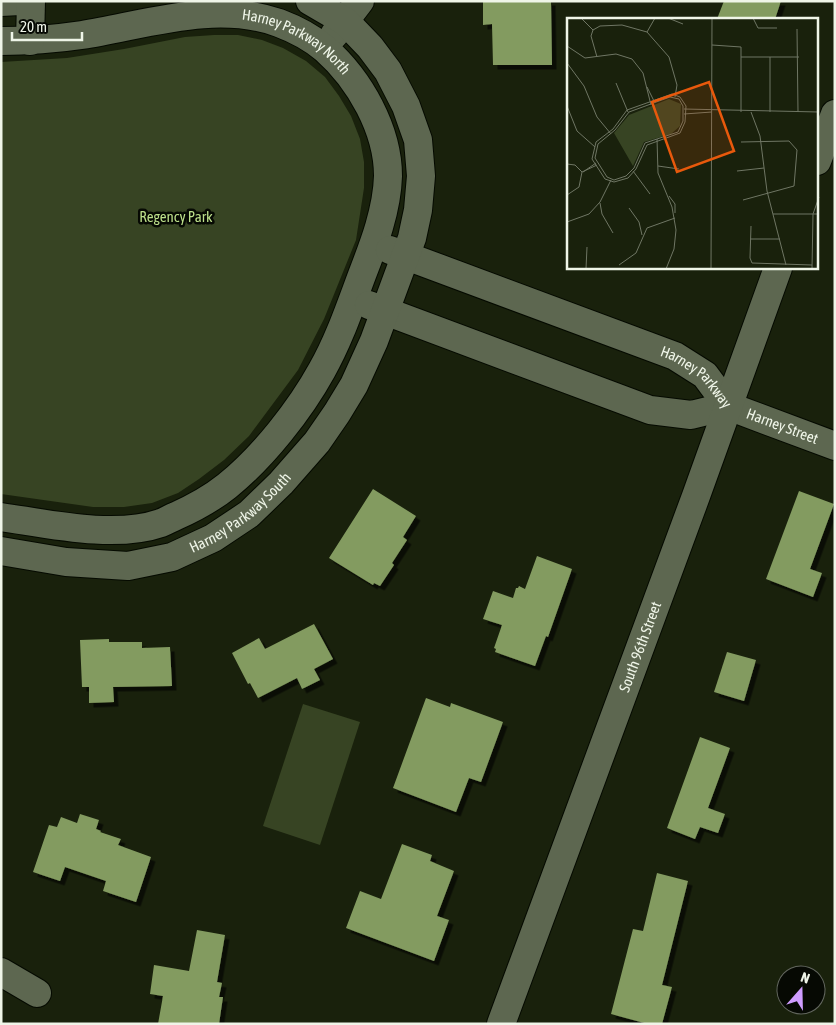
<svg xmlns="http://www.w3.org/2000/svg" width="836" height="1025" viewBox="0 0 836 1025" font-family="'Asap Condensed',sans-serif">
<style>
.green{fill:#374423}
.building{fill:#839b61;filter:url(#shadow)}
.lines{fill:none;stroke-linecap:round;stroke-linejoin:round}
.minor-casing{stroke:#050a00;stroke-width:30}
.minor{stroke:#5d6750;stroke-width:28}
.labels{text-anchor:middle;stroke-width:5;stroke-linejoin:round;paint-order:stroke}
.street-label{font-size:15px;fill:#eff5e8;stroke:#060903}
.park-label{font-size:15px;fill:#bcdf8a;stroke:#060903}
.inset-road{fill:none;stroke:#6f7664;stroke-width:1}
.view{fill:#e8590c;fill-opacity:0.15;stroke:#e8590c;stroke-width:2.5}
.inset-edge{fill:none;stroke:#eff5e8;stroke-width:2.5}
</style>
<defs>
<filter id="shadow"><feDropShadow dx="4.5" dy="4.5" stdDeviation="0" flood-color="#0009"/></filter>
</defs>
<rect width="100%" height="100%" fill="#19210c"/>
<g class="green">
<path d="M214,35h24l24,5 21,8 23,13 19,16 14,19 12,20 9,23 4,23v26l-8,52 -32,79 -26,51 -49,66 -25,24 -25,19 -21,14 -26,10 -28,4h-31l-92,-13v-432l66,-4 57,-9 61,-12z"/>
<path d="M303,704l57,18 -40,123 -57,-19z"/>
</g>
<g class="building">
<path d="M483,1h68l1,64h-59l-1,-41 -9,1z"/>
<path d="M724,1h57l-6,18h-58z"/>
<path d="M373,489l43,27 -13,21 4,3 -15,23 2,2 -14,21 -6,-3 -1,2 -44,-27z"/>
<path d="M799,491l35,13 -24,65 12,4 -9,24 -47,-18z"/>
<path d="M537,556l35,13 -24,68 -2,-1 -11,30 -40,-14 1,-3 -2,-1 8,-23 -19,-6 10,-28 20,7 3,-10h2l1,-2 6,3z"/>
<path d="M314,624l19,35 -19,10 6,11 -18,9 -5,-11 -39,20 -8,-15 -2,1 -16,-31 27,-15 6,11z"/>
<path d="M109,639v3h33v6l28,-1 2,39 -59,1 1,15 -25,1v-16h-7l-2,-47z"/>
<path d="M727,652l29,8 -12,41 -30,-9z"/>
<path d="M426,698l24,9 1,-4 52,19 -22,60 -12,-4 -13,34 -63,-24z"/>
<path d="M700,737l30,11 -22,60 17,6 -7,19 -18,-6 -5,12 -28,-11z"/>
<path d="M80,814l19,6 -3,9 5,2 -1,1 21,7 -3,6 33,12 -15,45 -33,-11 3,-10 -41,-14 -5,14 -27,-9 16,-47 8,2 4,-10 16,6z"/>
<path d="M402,844l30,11 -2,6 24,10 -17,45 12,4 -15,41 -88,-33 14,-37 21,8z"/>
<path d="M657,873l31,8 -26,104 10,2 -10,37h-14l-37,-10 22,-85 10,2z"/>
<path d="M197,930l28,5 -8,47 5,1 -3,14h4l-4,27h-61l5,-28 -13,-2 4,-29 35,6z"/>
</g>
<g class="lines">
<g class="minor-casing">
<g id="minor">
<path d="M1,2l19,-1"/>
<path d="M334,35l26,-34"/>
<path id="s1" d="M1,41c27,0 54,-2 81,-6 63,-10 134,-35 197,-12 16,6 33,15 46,26 35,31 63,81 63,127 -1,34 -14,68 -26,99 -12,32 -23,65 -40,95 -22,40 -59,87 -95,116 -15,12 -33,22 -51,30 -5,2 -10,5 -15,7 -46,16 -112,1 -160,-6"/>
<path d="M30,41l1,-40"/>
<path d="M817,161l18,-47"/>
<path id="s2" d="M390,250l285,106 30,19 23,31"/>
<path d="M369,305l281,105 41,5 37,-9"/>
<path id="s3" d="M728,406l107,40"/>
<path id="s4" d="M1,551l65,11 62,4 44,-9 41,-19 36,-24 32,-31 36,-41 20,-29 17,-28 20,-44 38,-103 6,-28 3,-34 -3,-36 -12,-34 -18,-35 -18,-24 -24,-25 -36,-21"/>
<path d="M1,972l36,21"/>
<path id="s5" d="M501,1024l195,-528 82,-228"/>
</g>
</g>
<use href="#minor" class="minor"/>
</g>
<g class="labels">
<g class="street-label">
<text dy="5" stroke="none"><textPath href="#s1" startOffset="305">Harney Parkway North</textPath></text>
<text dy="5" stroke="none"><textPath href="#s2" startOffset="334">Harney Parkway</textPath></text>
<text dy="5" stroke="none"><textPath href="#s3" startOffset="58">Harney Street</textPath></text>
<text dy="5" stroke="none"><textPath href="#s4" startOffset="255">Harney Parkway South</textPath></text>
<text dy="5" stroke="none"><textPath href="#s5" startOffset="402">South 96th Street</textPath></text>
</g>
<g class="park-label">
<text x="176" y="222">Regency Park</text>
</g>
</g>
<g transform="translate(567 18)">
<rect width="251" height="251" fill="#19210c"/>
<path d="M102,81l12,5 -1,22 -9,8 -27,8 -11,24 -19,-33 15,-18z" fill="#374423"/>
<path class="inset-road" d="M14,0l12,12M101,0l15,6M186,0l5,10h19M230,11l1,83M80,14l8,-14M145,27l29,2v65M0,28l18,12 31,-4 16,5 11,14 8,32M30,39l-6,-21 2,-6 7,-4 22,-1 25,7 22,25 8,28 -2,12M174,39h58M0,45l17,23 13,31 14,17M49,65l12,29M80,69l7,14M105,76l8,3 6,9 -1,16 -5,11 -33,12 -11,24 -8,9 -14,4 -9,-3 -13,-20 4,-17 17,-13 14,-19zM103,79l9,2 4,7v15l-5,11 -33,11 -11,25 -8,8 -12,4 -7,-3 -12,-19 3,-14 17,-14 14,-18zM0,88l10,25 18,16M117,91l135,3M184,94l9,24 7,55 19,74M203,94v-55M117,96l28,-2M90,121l1,34 14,34 4,23 -2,19 -8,20M174,124l48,-1 8,9 -3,36 -51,14M0,146l8,1 7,7M91,148l21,3M66,153l17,23M170,153l27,-3M15,154l15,-7M16,154l13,-9M0,177l12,-8 3,-15M102,178l6,8v9M33,185l2,11 11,19M62,190l10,14 3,13M206,196h46M0,204l22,-8 11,-12 11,-22M184,208l-1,32 2,5 60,2M183,221h30M52,247l17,-12 11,-25 28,-10M19,251l1,-22M144,251l1,-251M245,251l1,-55 6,-17"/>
<path class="view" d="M142,64l25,69 -57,21 -25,-70z"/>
<rect width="251" height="251" class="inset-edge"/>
</g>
<rect width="836" height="1025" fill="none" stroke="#eff5e8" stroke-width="5"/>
<g transform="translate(801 990) rotate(20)"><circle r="24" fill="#060903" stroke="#63675f"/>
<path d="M0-4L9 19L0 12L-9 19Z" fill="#cf9dff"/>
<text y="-8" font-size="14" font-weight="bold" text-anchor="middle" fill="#eff5e8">N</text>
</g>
<path d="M12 32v8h70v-8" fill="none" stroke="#eff5e8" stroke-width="2.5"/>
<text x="20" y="32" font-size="15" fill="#eff5e8" stroke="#060903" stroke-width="4" paint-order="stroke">20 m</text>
</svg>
